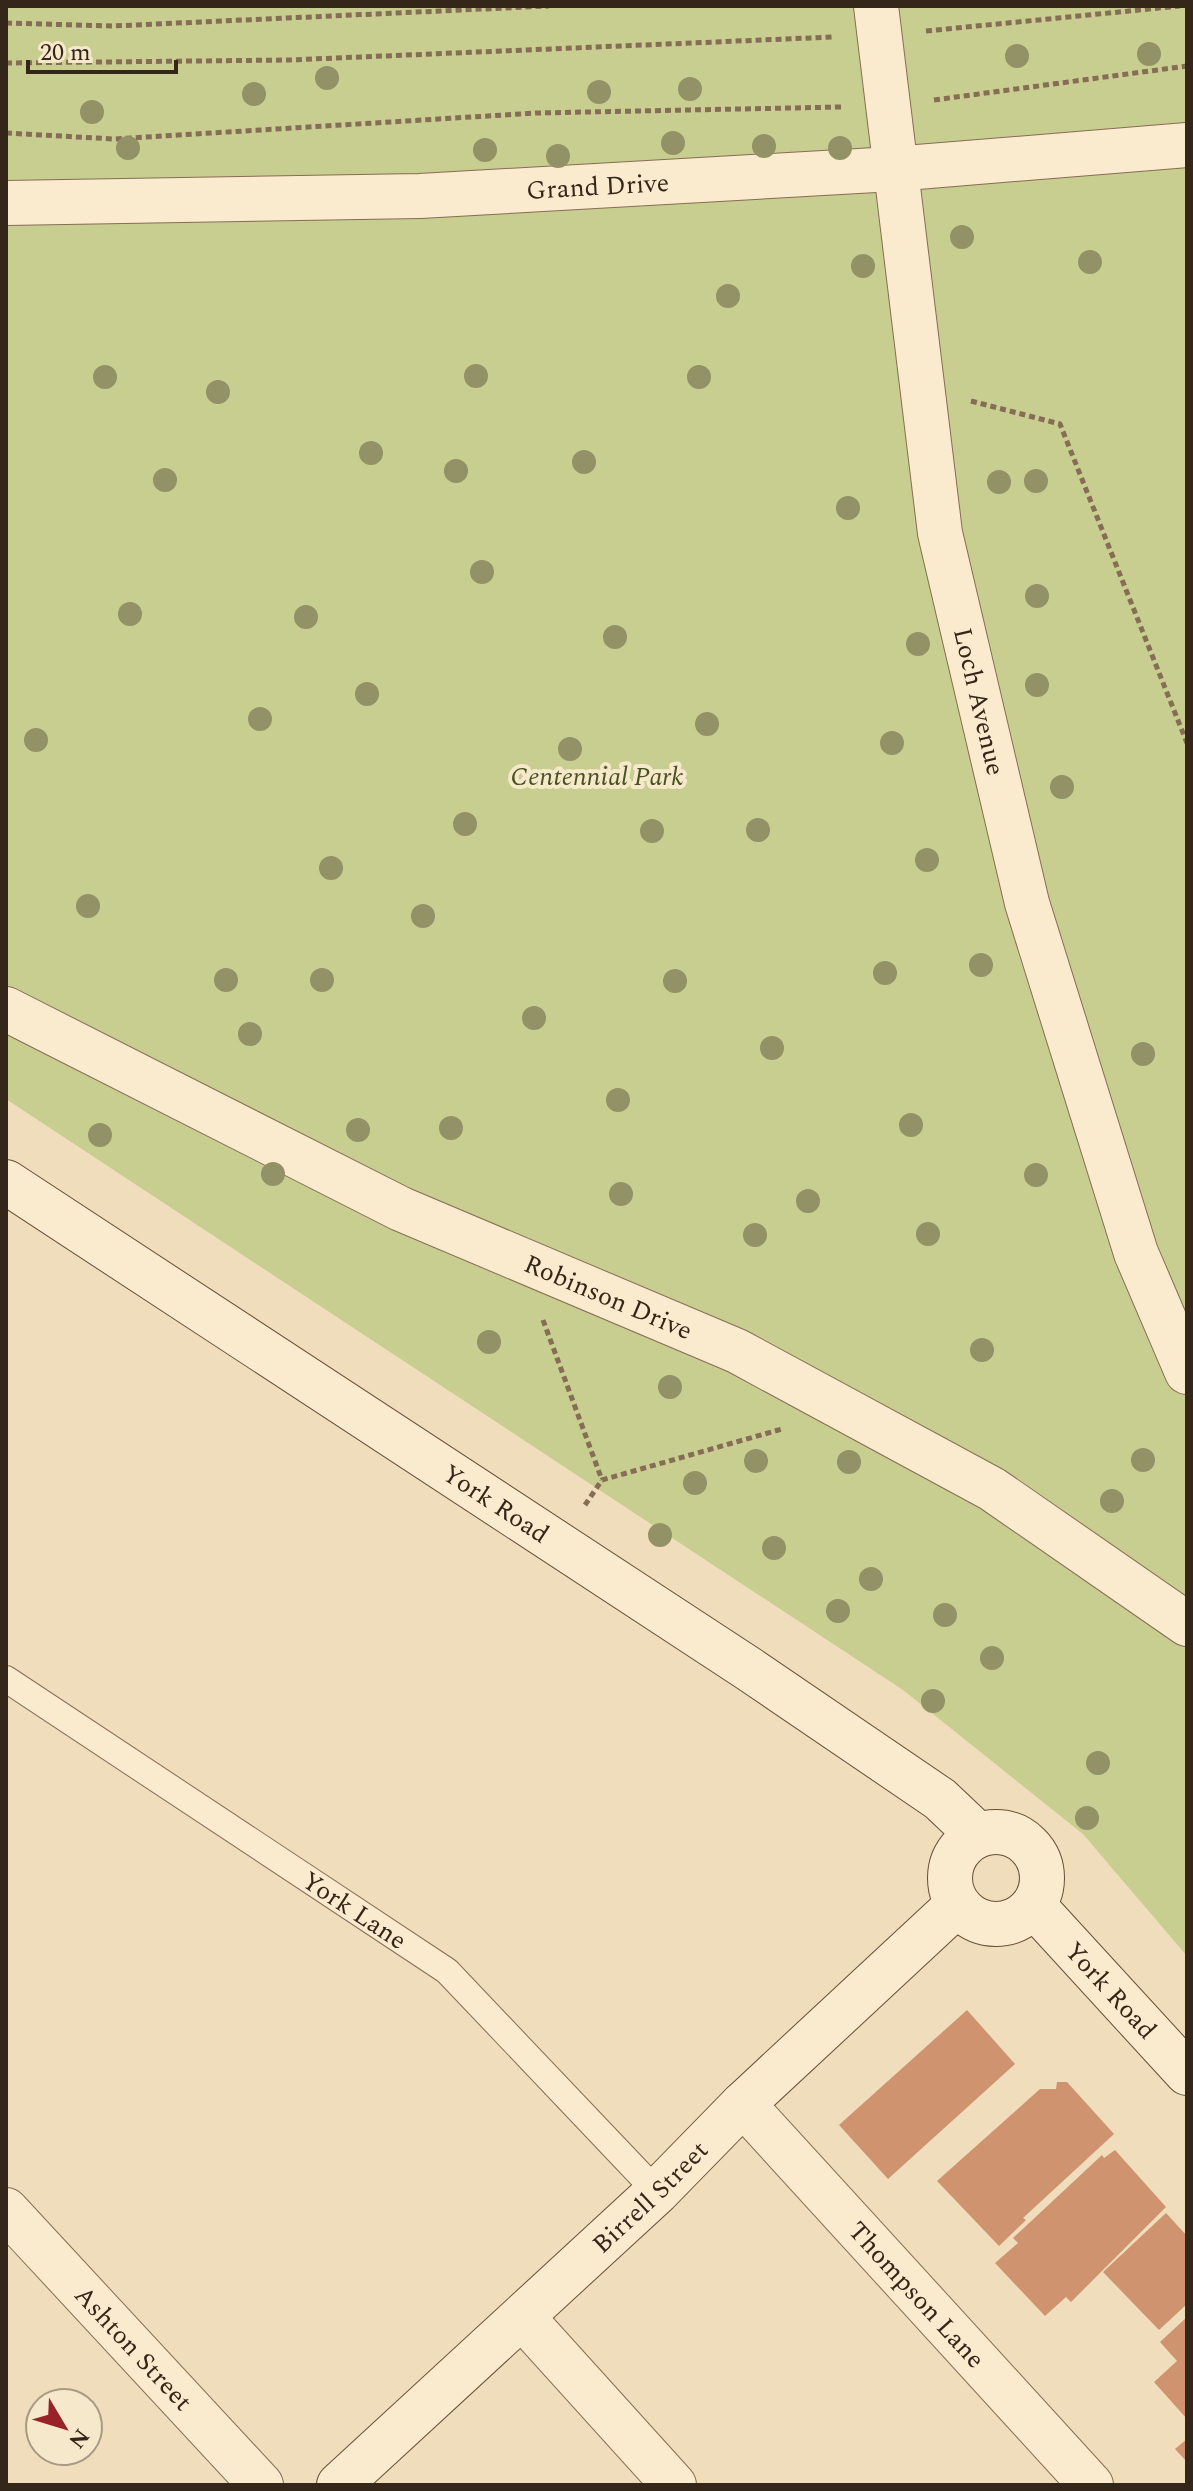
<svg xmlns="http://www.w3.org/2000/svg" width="1193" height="2491" viewBox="0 0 1193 2491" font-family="Spectral,serif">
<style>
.green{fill:#c8cd90}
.building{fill:#cf9370}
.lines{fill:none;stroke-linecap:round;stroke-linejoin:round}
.service-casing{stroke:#866d55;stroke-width:28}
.minor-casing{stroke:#866d55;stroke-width:46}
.secondary-casing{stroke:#684e38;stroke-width:46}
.path{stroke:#866d55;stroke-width:5;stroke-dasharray:6 4;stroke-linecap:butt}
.service{stroke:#faebce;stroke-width:26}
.minor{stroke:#faebce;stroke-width:44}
.secondary{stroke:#faebce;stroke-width:44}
.tree{fill:#939166}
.labels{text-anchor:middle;stroke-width:8;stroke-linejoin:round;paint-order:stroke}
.street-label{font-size:26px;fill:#35261a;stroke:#f6e8cb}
.park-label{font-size:26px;font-style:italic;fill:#485220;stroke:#f6e8cb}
</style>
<rect width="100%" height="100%" fill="#efddbb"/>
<path class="green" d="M6,6h1181v1950l-104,-122 -180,-144 -897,-591z"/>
<g class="building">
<path d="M967,2010l48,54 -127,115 -49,-54z"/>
<path d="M1057,2082h10l47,52 -91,84 3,2 -27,26 -62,-65 103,-92h16z"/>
<path d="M1115,2150l51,57 -95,95 -5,-5 -21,19 -50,-53 23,-20 -5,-5 89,-83 2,3z"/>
<path d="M1166,2213l21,23v68l-28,26 -56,-58z"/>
<path d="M1187,2317v102l-33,-37 23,-21 -17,-19z"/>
<path d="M1187,2439v23l-12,-13z"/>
</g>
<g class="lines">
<g class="service-casing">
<g id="service">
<path id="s1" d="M6,1679l441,292 210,221"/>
</g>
</g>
<g class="minor-casing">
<g id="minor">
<path id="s2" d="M876,6l64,527 87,370 109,350 51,119"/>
<path id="s3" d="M6,203l414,-7 473,-27 294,-24"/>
<path id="s4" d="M6,1009l395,200 336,142 255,138 195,135"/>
<path id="s5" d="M743,2104l348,381"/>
<path id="s6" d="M6,2210l255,275"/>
<path d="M523,2318l151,167"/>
</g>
</g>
<g class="secondary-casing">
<g id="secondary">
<path id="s7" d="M6,1182l743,487 191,130 38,36"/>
<circle cx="996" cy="1878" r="46"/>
<path id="s8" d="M1034,1906l153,167"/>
<path id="s9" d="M339,2485l318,-293 86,-88 214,-199"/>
</g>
</g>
<g class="path">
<path d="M6,23l107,3 436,-20"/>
<path d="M926,31l254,-25"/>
<path d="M6,63l283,-3 544,-23"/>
<path d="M934,100l253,-34"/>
<path d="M6,133l108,6 422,-26 305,-6"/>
<path d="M971,401l89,23 127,319"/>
<path d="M543,1320l59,160"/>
<path d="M585,1505l17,-25 180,-51"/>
</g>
<use href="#service" class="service"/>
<use href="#minor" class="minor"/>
<use href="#secondary" class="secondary"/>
</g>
<g class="tree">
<circle cx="1149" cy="54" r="12"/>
<circle cx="1017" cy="56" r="12"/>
<circle cx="327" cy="78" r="12"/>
<circle cx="690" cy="89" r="12"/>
<circle cx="599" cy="92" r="12"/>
<circle cx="254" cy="94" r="12"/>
<circle cx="92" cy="112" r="12"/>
<circle cx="673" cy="143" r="12"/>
<circle cx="764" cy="146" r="12"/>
<circle cx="128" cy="148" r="12"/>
<circle cx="840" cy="148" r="12"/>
<circle cx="485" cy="150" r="12"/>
<circle cx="558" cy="156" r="12"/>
<circle cx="962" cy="237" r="12"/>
<circle cx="1090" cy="262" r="12"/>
<circle cx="863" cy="266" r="12"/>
<circle cx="728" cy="296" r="12"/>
<circle cx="476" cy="376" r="12"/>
<circle cx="105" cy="377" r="12"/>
<circle cx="699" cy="377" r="12"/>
<circle cx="218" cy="392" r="12"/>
<circle cx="371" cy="453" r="12"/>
<circle cx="584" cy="462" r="12"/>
<circle cx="456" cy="471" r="12"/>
<circle cx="165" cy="480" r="12"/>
<circle cx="1036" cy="481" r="12"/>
<circle cx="999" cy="482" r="12"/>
<circle cx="848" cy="508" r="12"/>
<circle cx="482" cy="572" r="12"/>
<circle cx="1037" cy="596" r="12"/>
<circle cx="130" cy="614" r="12"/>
<circle cx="306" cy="617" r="12"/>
<circle cx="615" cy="637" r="12"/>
<circle cx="918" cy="644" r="12"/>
<circle cx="1037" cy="685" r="12"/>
<circle cx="367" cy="694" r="12"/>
<circle cx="260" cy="719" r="12"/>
<circle cx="707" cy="724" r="12"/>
<circle cx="36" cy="740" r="12"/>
<circle cx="892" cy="743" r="12"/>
<circle cx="570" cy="749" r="12"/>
<circle cx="1062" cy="787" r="12"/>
<circle cx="465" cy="824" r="12"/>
<circle cx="758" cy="830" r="12"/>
<circle cx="652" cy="831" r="12"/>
<circle cx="927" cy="860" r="12"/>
<circle cx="331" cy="868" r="12"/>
<circle cx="88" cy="906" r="12"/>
<circle cx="423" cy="916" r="12"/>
<circle cx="981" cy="965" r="12"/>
<circle cx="885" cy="973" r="12"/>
<circle cx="226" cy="980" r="12"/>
<circle cx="322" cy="980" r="12"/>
<circle cx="675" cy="981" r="12"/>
<circle cx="534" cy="1018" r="12"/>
<circle cx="250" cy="1034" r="12"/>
<circle cx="772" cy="1048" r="12"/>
<circle cx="1143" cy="1054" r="12"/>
<circle cx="618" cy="1100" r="12"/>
<circle cx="911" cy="1125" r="12"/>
<circle cx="451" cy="1128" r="12"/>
<circle cx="358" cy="1130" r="12"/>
<circle cx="100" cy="1135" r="12"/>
<circle cx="273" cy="1174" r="12"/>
<circle cx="1036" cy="1175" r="12"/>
<circle cx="621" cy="1194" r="12"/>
<circle cx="808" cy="1201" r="12"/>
<circle cx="928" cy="1234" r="12"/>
<circle cx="755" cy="1235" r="12"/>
<circle cx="489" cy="1342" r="12"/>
<circle cx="982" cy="1350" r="12"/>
<circle cx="670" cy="1387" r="12"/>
<circle cx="1143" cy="1460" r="12"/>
<circle cx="756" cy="1461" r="12"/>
<circle cx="849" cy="1462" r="12"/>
<circle cx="695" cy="1483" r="12"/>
<circle cx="1112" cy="1501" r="12"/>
<circle cx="660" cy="1535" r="12"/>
<circle cx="774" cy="1548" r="12"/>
<circle cx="871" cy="1579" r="12"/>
<circle cx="838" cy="1611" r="12"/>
<circle cx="945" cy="1615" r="12"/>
<circle cx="992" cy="1658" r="12"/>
<circle cx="933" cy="1701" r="12"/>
<circle cx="1098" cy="1763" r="12"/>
<circle cx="1087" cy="1818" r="12"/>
</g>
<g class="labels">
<g class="street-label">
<text dy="9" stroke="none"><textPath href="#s3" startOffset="592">Grand Drive</textPath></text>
<text dy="9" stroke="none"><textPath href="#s2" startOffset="704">Loch Avenue</textPath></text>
<text dy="9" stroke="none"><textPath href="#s4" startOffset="668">Robinson Drive</textPath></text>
<text dy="9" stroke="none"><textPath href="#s7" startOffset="586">York Road</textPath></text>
<text dy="9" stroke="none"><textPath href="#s1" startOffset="418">York Lane</textPath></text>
<text dy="9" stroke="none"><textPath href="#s8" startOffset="114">York Road</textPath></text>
<text dy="9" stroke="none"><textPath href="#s9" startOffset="424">Birrell Street</textPath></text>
<text dy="9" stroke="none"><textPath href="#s5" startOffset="258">Thompson Lane</textPath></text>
<text dy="9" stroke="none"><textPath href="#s6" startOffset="188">Ashton Street</textPath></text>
</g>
<g class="park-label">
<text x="597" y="785">Centennial Park</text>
</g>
</g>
<rect width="1193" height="2491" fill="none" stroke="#35261a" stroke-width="16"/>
<g transform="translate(64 2427) rotate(128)"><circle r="38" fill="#f6e8cb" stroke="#a99a84" stroke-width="2"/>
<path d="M0-6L14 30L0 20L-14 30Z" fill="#972329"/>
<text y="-12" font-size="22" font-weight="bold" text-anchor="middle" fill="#35261a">N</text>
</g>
<path d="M28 60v12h148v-12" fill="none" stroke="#35261a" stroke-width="4"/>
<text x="40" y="60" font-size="24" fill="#35261a" stroke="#f6e8cb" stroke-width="6" paint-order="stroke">20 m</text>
</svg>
